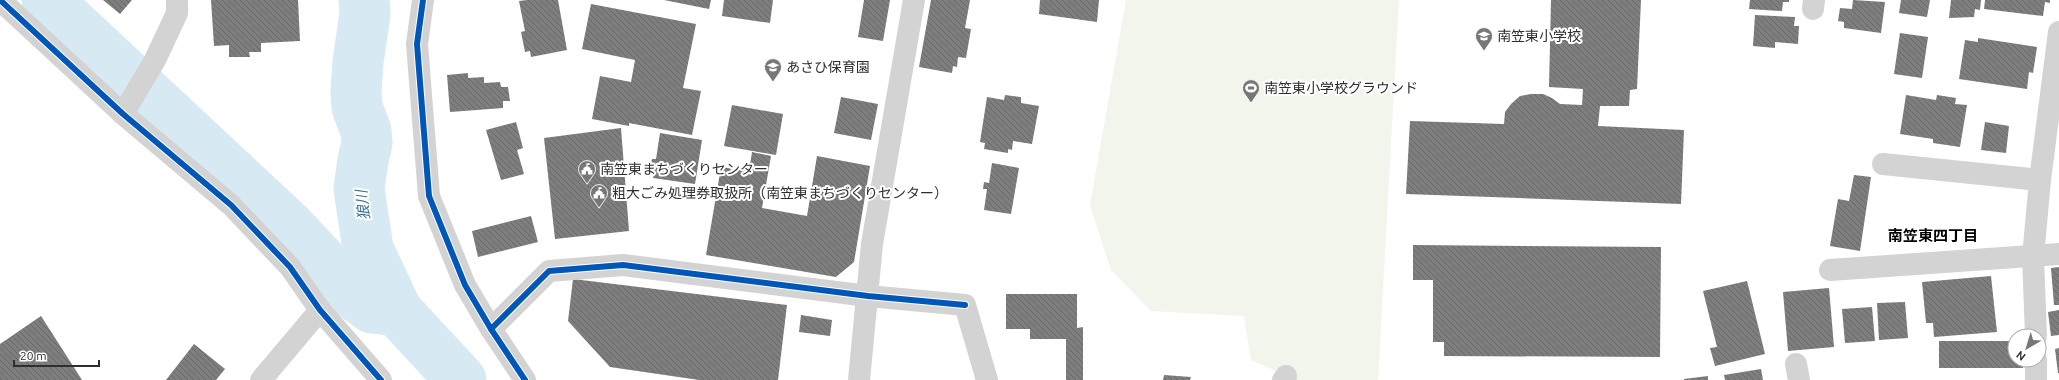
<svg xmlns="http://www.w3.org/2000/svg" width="2059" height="380" viewBox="0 0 2059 380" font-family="Ubuntu,'Noto Sans JP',sans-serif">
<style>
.green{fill:#f1f5eb}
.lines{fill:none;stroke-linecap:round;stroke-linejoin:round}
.river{stroke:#d7e9f2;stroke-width:51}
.building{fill:url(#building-back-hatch)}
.minor{stroke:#d3d3d3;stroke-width:22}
.cycleway-casing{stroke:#fff;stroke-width:8}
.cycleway{stroke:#0057b8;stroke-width:6}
.labels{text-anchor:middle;stroke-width:4;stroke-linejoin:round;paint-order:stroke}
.poi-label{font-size:14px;fill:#2e2e2e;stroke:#fff;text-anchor:start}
.water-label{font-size:15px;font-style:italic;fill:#397392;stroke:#fff}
.neighbourhood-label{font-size:15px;font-weight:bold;fill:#000;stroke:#fff}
</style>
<defs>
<pattern id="building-back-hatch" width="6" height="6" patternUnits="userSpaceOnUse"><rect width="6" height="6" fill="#7e7e7e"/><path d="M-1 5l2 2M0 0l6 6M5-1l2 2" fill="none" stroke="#686868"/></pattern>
</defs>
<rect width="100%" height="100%" fill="#fff"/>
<path class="green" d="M1126,0h273l-21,380h-81l-46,-20 -7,-44 -93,-5 -40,-41 -21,-65z"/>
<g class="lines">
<g class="river">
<path d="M47,0l242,226 64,68 19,14 25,3"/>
<path d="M364,0l1,14 -7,48 -2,30 1,15 9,24 1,12 -4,17 -4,29 9,60 29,62 64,69"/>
</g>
</g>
<g class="building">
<path d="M103,0h29l-12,14z"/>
<path d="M211,0h87l2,41 -39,2v9h-12l1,5h-21v-12l-15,1z"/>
<path d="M527,0h31l9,50 -36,7 -1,-6 -5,1 -4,-20 4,-1 -6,-30z"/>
<path d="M664,0h47l-2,9z"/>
<path d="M724,0h49l-3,23 -48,-7z"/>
<path d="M864,0h26l-7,41 -25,-4z"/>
<path d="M931,0h39l-5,28 6,1 -5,29 -8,-1 -1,10 -4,-1 -1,7 -33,-6z"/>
<path d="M1040,0h59l-2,22 -58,-8z"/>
<path d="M1551,0h90l-4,89 -7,1 -1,16h-29l-2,20 86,4 -3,74 -275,-10 4,-73 94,3 1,-12 6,-8 9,-8 11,-2h12l9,4 8,6 22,1 1,-16 -34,-2z"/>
<path d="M1750,0h39v2h-6l-1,9 -33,-2z"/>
<path d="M1853,0l32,2 -4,31 -37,-5v-6l-6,-1 2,-13 12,1z"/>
<path d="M1901,0h29l-3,17 -28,-4z"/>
<path d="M1951,0h30l-1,10 -5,-1 -1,8 -25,1z"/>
<path d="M1985,0h65v3l-5,-1 -2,14 -59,-7z"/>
<path d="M591,4l105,20 -13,64 18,3 -9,44 -63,-12v3l-37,-7 8,-43 31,6 4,-22 -53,-11z"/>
<path d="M1755,15l40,2 -1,9h5l-1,18 -23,-2v6l-22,-2z"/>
<path d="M1900,33l28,4 -6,41 -28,-4z"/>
<path d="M1978,38l59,9 -4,26 -4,-1 -2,17 -68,-10 6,-39 13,2z"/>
<path d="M468,73v5l16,-1v6l16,-1 1,5h7l2,14h-7v7l-53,4 -3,-37z"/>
<path d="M1005,95l16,2v6l18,3 -7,38 -19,-3 -1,9 -4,-1v4l-24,-4 1,-6 -5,-1 7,-45 17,3z"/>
<path d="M1906,95l30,5 1,-5 19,3 -1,6 12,1 -7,42 -27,-4v-4l-33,-5z"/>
<path d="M841,97l37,7 -7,36 -37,-7z"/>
<path d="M732,105l51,9 -7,41 -52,-9z"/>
<path d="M516,122l7,26 -6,2 7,24 -23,6 -15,-50z"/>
<path d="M1985,122l24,4 -3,27 -25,-3z"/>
<path d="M621,128l8,103 -74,8 -11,-101z"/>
<path d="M660,133l42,7 -7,44 -42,-6 1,-5 -4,-1 2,-13h4z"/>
<path d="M752,152l19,4 -9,52 45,8 10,-60 53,10 -16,96 -18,15 -130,-22 15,-88 28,4z"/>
<path d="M992,163l27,5 -8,46 -27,-4 3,-21h-4l1,-7 5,1z"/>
<path d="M1854,175l17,2 -11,74 -30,-5 8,-47 11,2z"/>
<path d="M531,216l7,26 -60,15 -6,-26z"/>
<path d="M1413,245l248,2 -1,110 -216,-1v-14h-11v-62h-20z"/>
<path d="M2059,267v38h-5l-3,-37z"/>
<path d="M1991,276l6,56 -63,5 -1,-14h-7l-4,-41z"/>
<path d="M573,279l214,26 -9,75h-79l-89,-13 -42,-46z"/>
<path d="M1747,281l18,73 -50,12 -5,-18 7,-1 -14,-56z"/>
<path d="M1829,288l5,59 -46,4 -5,-59z"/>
<path d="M1006,294h71v34l6,-1v53h-17v-41h-36v-10h-24z"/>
<path d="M1905,302l3,36 -29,2 -2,-37z"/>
<path d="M1872,307l3,34 -30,2 -3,-34z"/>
<path d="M2059,310v25l-8,1 -3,-24z"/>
<path d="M801,315l31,5 -2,16 -31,-4z"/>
<path d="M41,316l41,64h-82v-36z"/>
<path d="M1939,341h76v19h8v8h-84z"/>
<path d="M194,344l31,25 -9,11h-50z"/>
<path d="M2059,348v25h-1l-3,-24z"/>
<path d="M1761,369l2,11h-38l-1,-5z"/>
<path d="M1164,375l27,2 -1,3h-27z"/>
<path d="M1708,376v4h-24v-1z"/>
</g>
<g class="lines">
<g class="minor">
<path d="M0,0l123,114 108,91 59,62 30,43 61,70"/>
<path d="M423,0l-6,44 12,152 36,89 26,44 34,51"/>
<path d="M1813,9l1,-9"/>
<path d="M123,114l32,-54 22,-47v-13"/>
<path d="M1883,164l157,16"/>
<path d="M1830,270l229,-16"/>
<path d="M491,329l58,-58 74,-6 245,31 97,9 22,75"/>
<path d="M2036,336l-3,-79 7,-77 19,-148"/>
<path d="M1796,364l3,16"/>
<path d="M261,380l59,-70"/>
<path d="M859,380l13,-136 42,-244"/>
<path d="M1283,380l3,-4"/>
<path d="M2036,380v-20"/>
</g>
<g class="cycleway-casing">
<g id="cycleway">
<path d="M0,0l123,114 108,91 59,62 30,43 61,70"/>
<path d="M423,0l-6,44 12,152 36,89 26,44 34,51"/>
<path d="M491,329l58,-58 74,-6 245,31 97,9"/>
</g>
</g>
<use href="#cycleway" class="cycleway"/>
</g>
<defs>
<g id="school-pin" transform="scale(0.9)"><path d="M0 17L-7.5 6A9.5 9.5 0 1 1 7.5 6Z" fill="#777" stroke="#fff"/><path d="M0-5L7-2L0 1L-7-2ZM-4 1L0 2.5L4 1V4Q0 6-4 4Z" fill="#fff"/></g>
<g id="stadium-pin" transform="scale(0.9)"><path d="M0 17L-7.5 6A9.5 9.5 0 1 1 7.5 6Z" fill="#777" stroke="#fff"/><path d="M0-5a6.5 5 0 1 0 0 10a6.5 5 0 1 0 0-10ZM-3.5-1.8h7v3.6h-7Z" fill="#fff"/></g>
<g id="civic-pin" transform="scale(0.9)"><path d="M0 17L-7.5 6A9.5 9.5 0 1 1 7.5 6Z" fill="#777" stroke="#fff"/><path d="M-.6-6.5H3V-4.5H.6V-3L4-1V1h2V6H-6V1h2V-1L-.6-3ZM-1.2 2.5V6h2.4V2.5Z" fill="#fff"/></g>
</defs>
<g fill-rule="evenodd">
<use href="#school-pin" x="1484" y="36"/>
<use href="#school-pin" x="773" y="67"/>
<use href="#stadium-pin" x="1251" y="88"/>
<use href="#civic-pin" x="587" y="169"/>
<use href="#civic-pin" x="599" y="193"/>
</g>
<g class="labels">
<g class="poi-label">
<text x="1497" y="41">南笠東小学校</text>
<text x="786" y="72">あさひ保育園</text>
<text x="1264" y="93">南笠東小学校グラウンド</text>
<text x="600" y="174">南笠東まちづくりセンター</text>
<text x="612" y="198">粗大ごみ処理券取扱所（南笠東まちづくりセンター）</text>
</g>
<g class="water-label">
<text transform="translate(363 205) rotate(-96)" y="5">狼川</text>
</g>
<g class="neighbourhood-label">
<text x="1933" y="241">南笠東四丁目</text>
</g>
</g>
<g transform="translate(2027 348) rotate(218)"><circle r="19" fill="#ffffff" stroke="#ababab"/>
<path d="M0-3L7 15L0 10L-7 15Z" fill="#777777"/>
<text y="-6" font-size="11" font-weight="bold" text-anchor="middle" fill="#2e2e2e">N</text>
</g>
<path d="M14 360v6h85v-6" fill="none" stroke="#2e2e2e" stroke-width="2"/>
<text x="20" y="360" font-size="12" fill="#2e2e2e" stroke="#ffffff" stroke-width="3" paint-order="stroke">20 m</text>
</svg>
